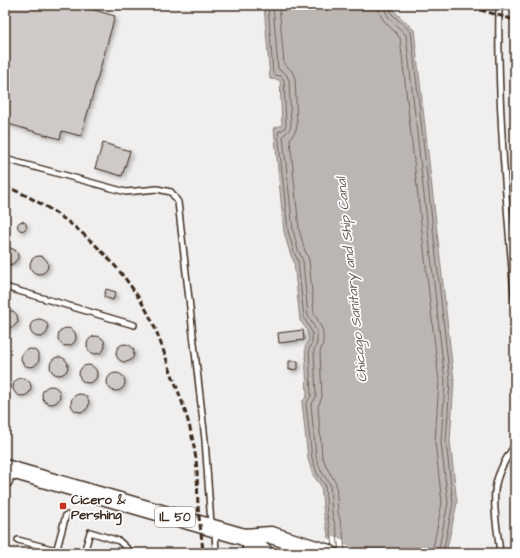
<svg xmlns="http://www.w3.org/2000/svg" width="520" height="558" viewBox="0 0 520 558" font-family="'Architects Daughter',sans-serif">
<style>
.built{fill:#f1efee}
.water{fill:#bcb6b3;stroke:#887e77}
.pier{fill:#fff}
.lines{fill:none;stroke-linecap:round;stroke-linejoin:round}
.shore{stroke:#6f625a;stroke-width:1}
.building{fill:#cfcac7;stroke:#3b2a1e;filter:url(#shadow)}
.service-casing{stroke:#3b2a1e;stroke-width:8}
.secondary-casing{stroke:#3b2a1e;stroke-width:17}
.primary-casing{stroke:#3b2a1e;stroke-width:19}
.service{stroke:#fff;stroke-width:5}
.secondary{stroke:#fff;stroke-width:14}
.primary{stroke:#fff;stroke-width:16}
.rail{stroke:#3b2a1e;stroke-width:3;stroke-dasharray:6 3;stroke-linecap:butt}
.poi-dot{fill:#c8321e;stroke:#fff;stroke-width:1.5}
.labels{text-anchor:middle;stroke-width:3.5;stroke-linejoin:round;paint-order:stroke}
.shield{fill:#fff;stroke:#766a62;stroke-width:1}
.shield-label{font-size:12px;font-weight:bold;fill:#3b2a1e}
.poi-label{font-size:13px;font-weight:bold;fill:#3b2a1e;stroke:#fff;text-anchor:start}
.water-label{font-size:14px;font-style:italic;fill:#685b52;stroke:#fff}
</style>
<defs>
<filter id="shadow"><feDropShadow dx="2.5" dy="2.5" stdDeviation="2" flood-color="#0004"/></filter>
</defs>
<rect width="100%" height="100%" fill="#fff"/>
<filter id="ink" filterUnits="userSpaceOnUse"><feTurbulence type="fractalNoise" baseFrequency=".025" numOctaves="2"/><feDisplacementMap in="SourceGraphic" scale="8" xChannelSelector="R" yChannelSelector="G"/><feConvolveMatrix kernelMatrix="1 2 1 2 8 2 1 2 1" color-interpolation-filters="sRGB"/></filter>
<g filter="url(#ink)">
<g class="built">
<path d="M5,5h259l6,73 10,2 2,45 -8,3 10,104 6,21 4,9 6,59 5,4 3,8v9l-3,5 2,49 -5,6 6,57 5,16 8,11 3,29 4,19 2,19h-325z"/>
<path d="M392,5h123v548h-69l11,-50 -7,-62 4,-60 -40,-351 -19,-18z"/>
</g>
<path class="water" d="M264,5h128l3,7 19,18 40,351 -4,60 7,62 -11,50h-116l-2,-19 -4,-19 -3,-29 -8,-11 -5,-16 -6,-57 5,-6 -2,-49c7,-9 2,-19 -5,-26l-6,-59 -4,-9 -6,-21 -10,-104 8,-3 -2,-45 -10,-1z"/>
<path class="pier" d="M333,537l12,3 -1,5 29,8h-45l-1,-14 5,1z"/>
<g class="lines">
<g class="shore">
<path d="M268,5l5,68 2,2 6,1 3,4 2,45 -2,4 -6,3 10,99 6,21 4,9 6,57 8,14v11l-3,6 2,47 -5,8 6,54 5,15 8,12 2,29 6,31"/>
<path d="M273,5l5,64 8,5 3,6 2,46 -2,4 -6,6 10,94 5,20 5,11 5,55 9,16v11l-3,7 2,47 -5,8 5,52 5,14 9,13 2,29 5,20 2,20"/>
<path d="M279,5l5,59 8,7 3,7 2,48 -2,6 -5,7 9,90 5,19 5,12 5,53 9,18v13l-3,8 2,45 -4,10 4,49 5,12 9,15 2,29 5,20 2,21"/>
<path d="M378,5c0,15 14,22 22,33l39,343 -4,61 7,61 -10,50"/>
<path d="M384,5c1,14 14,20 22,30l39,346 -4,61 7,61 -10,50"/>
<path d="M389,5l3,9 19,18 39,349 -4,61 7,61 -10,50"/>
</g>
</g>
<g class="building">
<path d="M5,5h72l38,11 -34,120 -19,-5 -2,8 -55,-16z"/>
<path d="M103,143l27,8 -8,25 -27,-8z"/>
<circle cx="22" cy="226" r="4.5"/>
<path d="M10,248l5,2 3,5v3l-5,6 -8,1v-16z"/>
<circle cx="39" cy="265" r="9"/>
<path d="M106,289l10,3 -3,8 -9,-3z"/>
<path d="M5,311h8l4,4 1,7 -5,5 -8,1z"/>
<circle cx="39" cy="328" r="9"/>
<circle cx="67" cy="337" r="9"/>
<path d="M303,330l1,10 -25,3 -1,-10z"/>
<circle cx="96" cy="345" r="9"/>
<circle cx="125" cy="353" r="9"/>
<circle cx="30" cy="358" r="9"/>
<circle cx="59" cy="366" r="9"/>
<path d="M289,361h9v8l-9,1z"/>
<circle cx="88" cy="374" r="9"/>
<circle cx="116" cy="382" r="9"/>
<circle cx="22" cy="387" r="9"/>
<circle cx="51" cy="395" r="9"/>
<circle cx="80" cy="403" r="9"/>
</g>
<g class="lines">
<g class="service-casing">
<g id="service">
<path d="M499,5c-2,101 8,201 16,301"/>
<path d="M5,159l121,33 31,-3 14,3 7,10 27,238 6,84"/>
<path d="M5,287l129,38"/>
<path d="M215,531l1,22"/>
<path d="M18,540l38,10"/>
<path d="M245,542l1,11"/>
<path d="M56,552l10,-37"/>
<path d="M84,553l6,-21 29,9 13,12"/>
<path d="M500,553c-2,-20 -7,-42 -5,-62 1,-17 11,-33 20,-46"/>
</g>
</g>
<g class="secondary-casing">
<path id="secondary" d="M5,481l3,-12"/>
</g>
<g class="primary-casing">
<g id="primary">
<path d="M5,468l239,69 27,-2 58,18"/>
<path d="M244,537l21,16"/>
</g>
</g>
<use href="#service" class="service"/>
<use href="#secondary" class="secondary"/>
<use href="#primary" class="primary"/>
<g class="rail">
<path d="M463,5l52,15"/>
<path d="M5,186c61,25 112,71 144,129 9,18 15,38 22,57 10,26 20,53 24,81 3,17 2,34 3,52 1,16 4,32 5,48"/>
<path d="M5,195h1"/>
</g>
</g>
</g>
<rect class="poi-dot" x="59" y="502" width="8" height="8" rx="2"/>
<g class="labels">
<rect class="shield" x="155" y="507" width="40" height="20" rx="3"/>
<g class="shield-label">
<text x="175" y="521">IL 50</text>
</g>
<g class="poi-label">
<text x="71" y="504">Cicero &amp;<tspan x="71" dy="15">Pershing</tspan></text>
</g>
<g class="water-label">
<text transform="translate(351 280) rotate(-96)" y="5">Chicago Sanitary and Ship Canal</text>
</g>
</g>
<rect width="520" height="558" fill="none" stroke="#fff" stroke-width="20"/>
<rect x="10" y="10" width="500" height="538" fill="none" stroke="#3b2a1e" stroke-width="1.5" filter="url(#ink)"/>
</svg>
